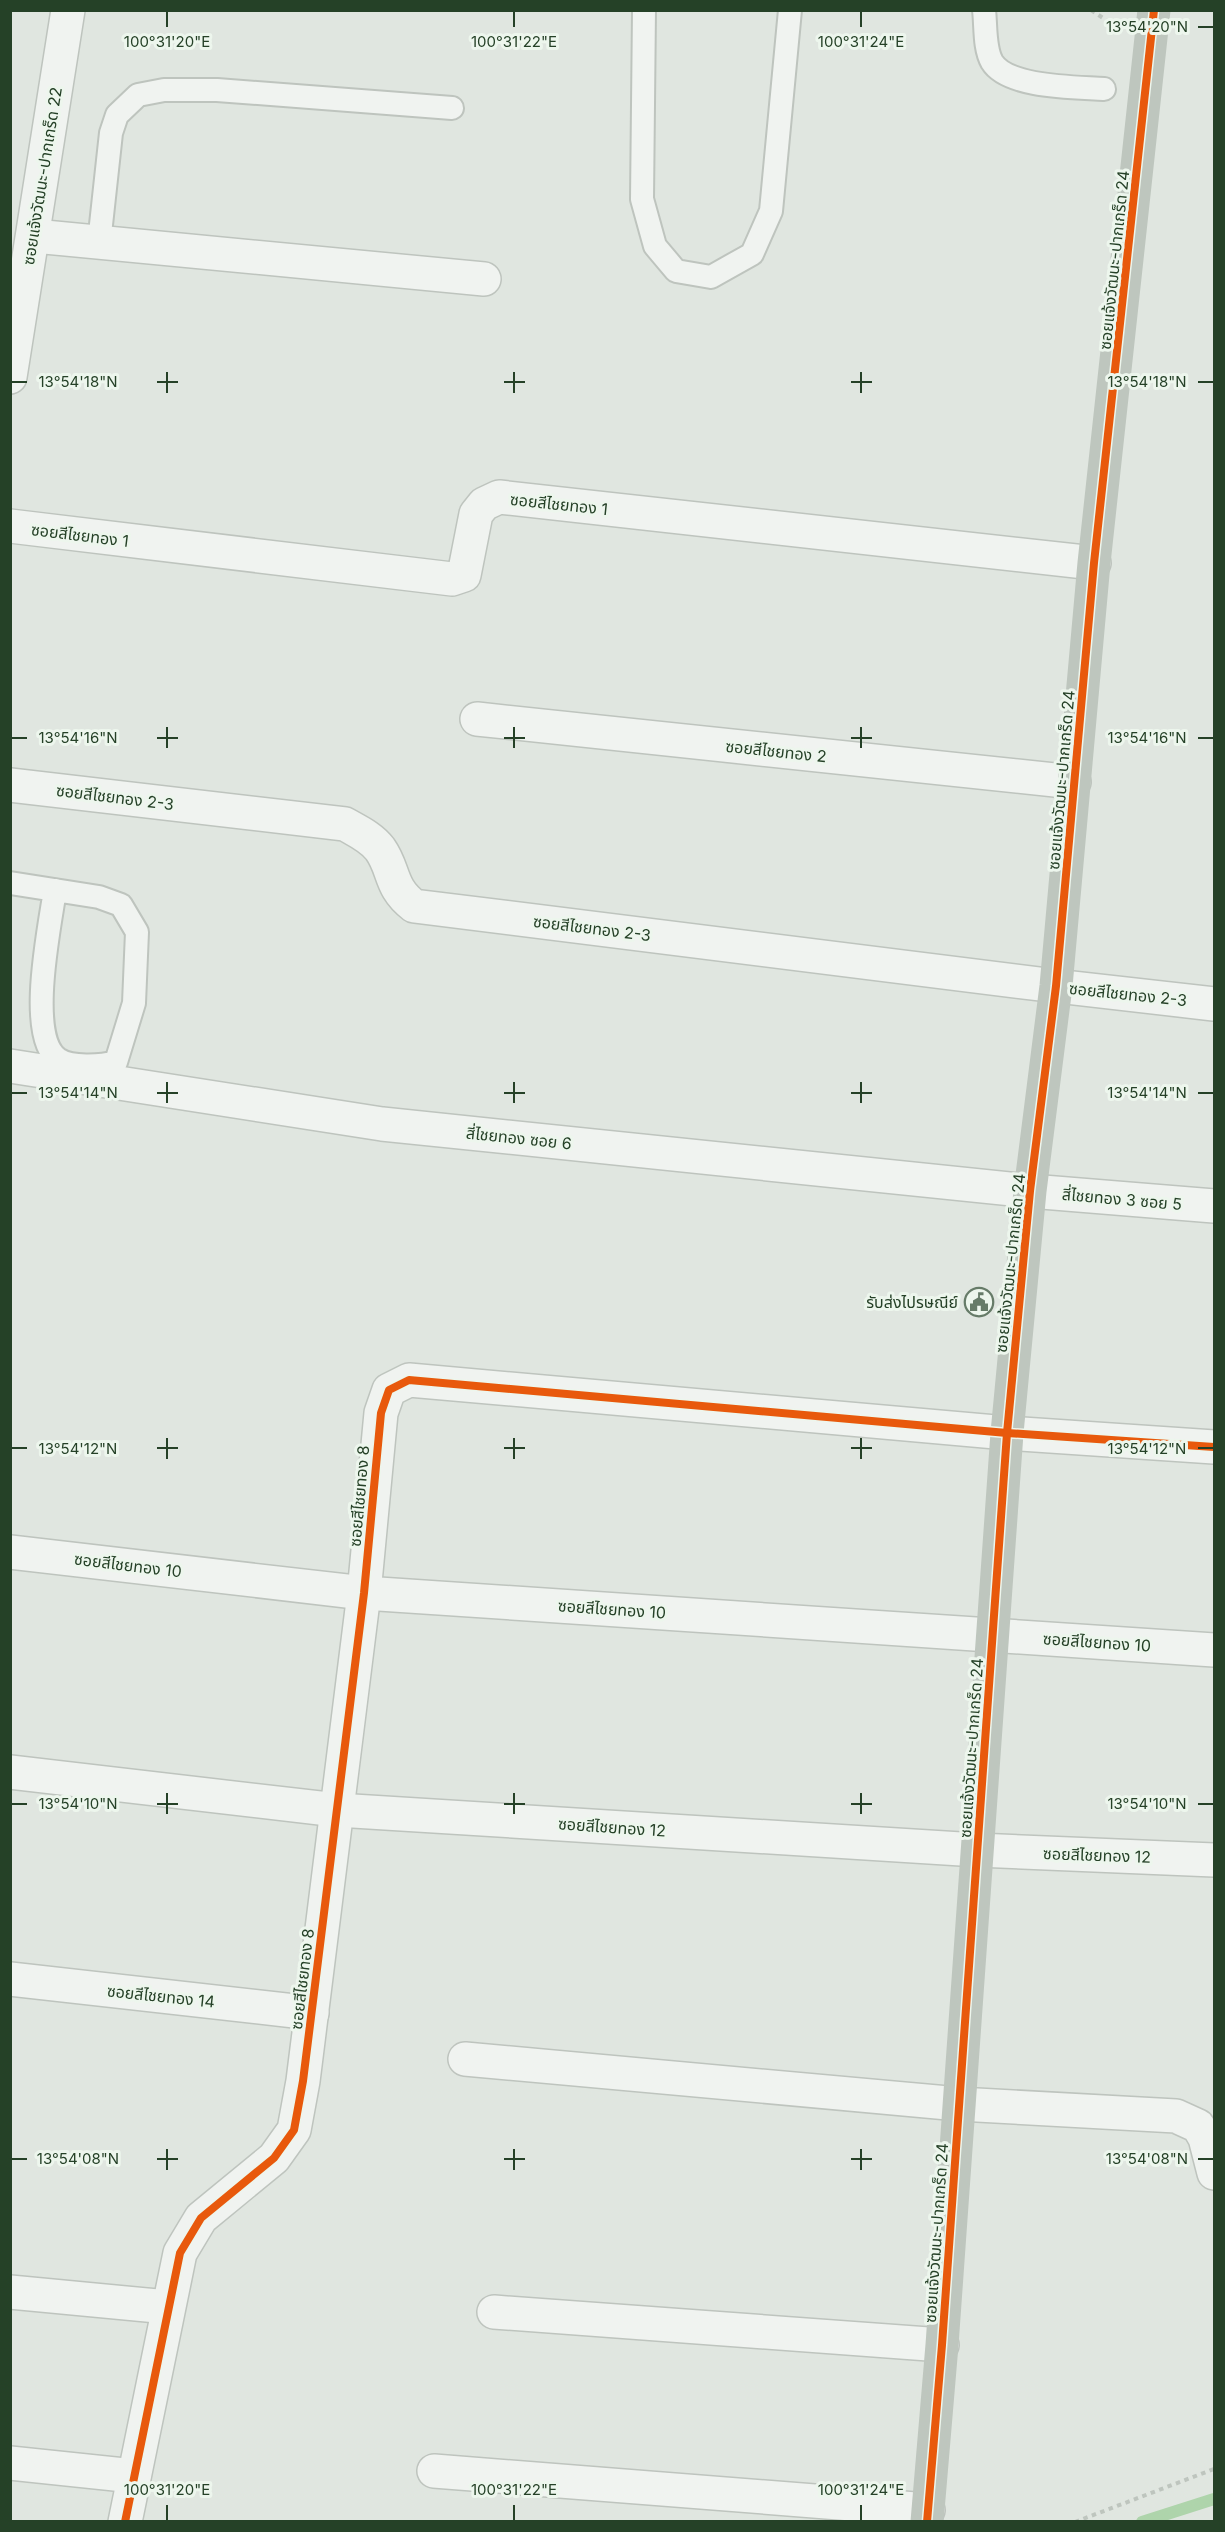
<svg xmlns="http://www.w3.org/2000/svg" width="1225" height="2532" viewBox="0 0 1225 2532" font-family="Inter,'Noto Sans Thai',sans-serif">
<style>
.lines{fill:none;stroke-linecap:round;stroke-linejoin:round}
.stream{stroke:#aed4ab;stroke-width:12}
.lane-casing{stroke:#bec4be;stroke-width:26}
.street-casing{stroke:#bec4be;stroke-width:36}
.path{stroke:#bec5be;stroke-width:4;stroke-dasharray:4.5 4.5;stroke-linecap:butt}
.lane{stroke:#f0f3f0;stroke-width:22}
.street{stroke:#f0f3f0;stroke-width:33}
.secondary{stroke:#bec6be;stroke-width:33}
.cycleway-casing{stroke:#edf6ed;stroke-width:11}
.cycleway{stroke:#e8590c;stroke-width:8}
.ticks{fill:none;stroke:#254127;stroke-width:2}
.labels{text-anchor:middle;stroke-width:6;stroke-linejoin:round;paint-order:stroke}
.street-label{font-size:16px;fill:#254127;stroke:#edf6ed}
.poi-label{font-size:16px;fill:#254127;stroke:#edf6ed;text-anchor:end}
.ticks-label{font-size:15px;text-anchor:middle;fill:#254127;stroke:#edf6ed;stroke-width:6;stroke-linejoin:round;paint-order:stroke}
</style>
<rect width="100%" height="100%" fill="#e0e6e0"/>
<g class="lines">
<path class="stream" d="M1142,2522l72,-23"/>
<g class="lane-casing">
<g id="lane">
<path d="M644,10l-2,189 13,47 21,25 35,6 41,-23 19,-43 19,-201"/>
<path d="M984,10c2,16 0,38 8,52 16,26 84,25 112,27"/>
<path d="M99,243l12,-110 6,-18 21,-20 26,-5h53l235,18"/>
<path d="M10,883l89,14 22,8 16,27 -3,71 -18,59c-14,4 -46,6 -58,-3 -32,-22 -8,-134 -3,-169"/>
</g>
</g>
<g class="street-casing">
<g id="street">
<path d="M34,236l450,43"/>
<path d="M10,377l58,-367"/>
<path d="M10,526l442,53 12,-4 12,-61 8,-10 15,-7 595,66"/>
<path d="M477,719l597,63"/>
<path d="M10,785l335,39c12,7 26,13 35,25 15,21 9,38 34,57l642,80 158,18"/>
<path d="M10,1066l372,58 648,67 184,15"/>
<path d="M10,1552l354,41 850,57"/>
<path d="M10,1772l327,38 640,40 237,10"/>
<path d="M10,1979l302,34"/>
<path d="M465,2059l494,45 217,12 22,10 7,12 9,35"/>
<path d="M10,2292l158,15"/>
<path d="M494,2312l448,33"/>
<path d="M10,2463l124,13"/>
<path d="M434,2471l494,39"/>
<path d="M125,2522l55,-269 21,-35 73,-60 20,-28 9,-49 61,-488 17,-180 8,-23 20,-10 598,53 207,14"/>
</g>
</g>
<g class="path">
<path d="M1091,10l24,16"/>
<path d="M1075,2522l139,-53"/>
</g>
<use href="#lane" class="lane"/>
<use href="#street" class="street"/>
<path class="secondary" d="M927,2522l15,-177 65,-912 23,-242 26,-205 38,-423 60,-553"/>
<g class="cycleway-casing">
<g id="cycleway">
<path d="M125,2522l55,-269 21,-35 73,-60 20,-28 9,-49 61,-488 17,-180 8,-23 20,-10 598,53 207,14"/>
<path d="M927,2522l15,-177 65,-912 23,-242 26,-205 38,-423 60,-553"/>
</g>
</g>
<use href="#cycleway" class="cycleway"/>
</g>
<path class="ticks" d="M167,12v15M514,12v15M861,12v15M1198,27h15M167,372v21M514,372v21M861,372v21M12,382h15M157,382h21M504,382h21M851,382h21M1198,382h15M167,727v21M514,727v21M861,727v21M12,738h15M157,738h21M504,738h21M851,738h21M1198,738h15M167,1082v21M514,1082v21M861,1082v21M12,1093h15M157,1093h21M504,1093h21M851,1093h21M1198,1093h15M167,1438v21M514,1438v21M861,1438v21M12,1448h15M157,1448h21M504,1448h21M851,1448h21M1198,1448h15M167,1793v21M514,1793v21M861,1793v21M12,1804h15M157,1804h21M504,1804h21M851,1804h21M1198,1804h15M167,2149v21M514,2149v21M861,2149v21M12,2159h15M157,2159h21M504,2159h21M851,2159h21M1198,2159h15M167,2505v15M514,2505v15M861,2505v15"/>
<defs>
<g id="civic-ring" transform="scale(1.5)"><circle r="9.5" fill="#edf6ed" stroke="#667b68" stroke-width="1.5"/><path d="M-.6-6.5H3V-4.5H.6V-3L4-1V1h2V6H-6V1h2V-1L-.6-3ZM-1.2 2.5V6h2.4V2.5Z" fill="#667b68"/></g>
</defs>
<g fill-rule="evenodd">
<use href="#civic-ring" x="979" y="1302"/>
</g>
<g class="labels">
<g class="street-label">
<text transform="translate(42 176) rotate(-81)" y="6">ซอยแจ้งวัฒนะ-ปากเกร็ด 22</text>
<text transform="translate(1114 260) rotate(-84)" y="6">ซอยแจ้งวัฒนะ-ปากเกร็ด 24</text>
<text transform="translate(559 504) rotate(6)" y="6">ซอยสีไชยทอง 1</text>
<text transform="translate(80 535) rotate(7)" y="6">ซอยสีไชยทอง 1</text>
<text transform="translate(776 751) rotate(6)" y="6">ซอยสีไชยทอง 2</text>
<text transform="translate(1061 780) rotate(-85)" y="6">ซอยแจ้งวัฒนะ-ปากเกร็ด 24</text>
<text transform="translate(115 797) rotate(7)" y="6">ซอยสีไชยทอง 2-3</text>
<text transform="translate(592 928) rotate(7)" y="6">ซอยสีไชยทอง 2-3</text>
<text transform="translate(1128 994) rotate(6)" y="6">ซอยสีไชยทอง 2-3</text>
<text transform="translate(519 1138) rotate(6)" y="6">สี่ไชยทอง ซอย 6</text>
<text transform="translate(1122 1199) rotate(5)" y="6">สี่ไชยทอง 3 ซอย 5</text>
<text transform="translate(1010 1263) rotate(-84)" y="6">ซอยแจ้งวัฒนะ-ปากเกร็ด 24</text>
<text transform="translate(359 1496) rotate(-85)" y="6">ซอยสีไชยทอง 8</text>
<text transform="translate(128 1565) rotate(7)" y="6">ซอยสีไชยทอง 10</text>
<text transform="translate(612 1609) rotate(4)" y="6">ซอยสีไชยทอง 10</text>
<text transform="translate(1097 1642) rotate(4)" y="6">ซอยสีไชยทอง 10</text>
<text transform="translate(971 1748) rotate(-86)" y="6">ซอยแจ้งวัฒนะ-ปากเกร็ด 24</text>
<text transform="translate(612 1827) rotate(4)" y="6">ซอยสีไชยทอง 12</text>
<text transform="translate(1097 1855) rotate(2)" y="6">ซอยสีไชยทอง 12</text>
<text transform="translate(302 1979) rotate(-83)" y="6">ซอยสีไชยทอง 8</text>
<text transform="translate(161 1996) rotate(6)" y="6">ซอยสีไชยทอง 14</text>
<text transform="translate(936 2233) rotate(-86)" y="6">ซอยแจ้งวัฒนะ-ปากเกร็ด 24</text>
</g>
<g class="poi-label">
<text x="958" y="1308">รับส่งไปรษณีย์</text>
</g>
</g>
<g class="ticks-label">
<text x="1147" y="32">13°54'20"N</text>
<text x="167" y="47">100°31'20"E</text>
<text x="514" y="47">100°31'22"E</text>
<text x="861" y="47">100°31'24"E</text>
<text x="78" y="387">13°54'18"N</text>
<text x="1147" y="387">13°54'18"N</text>
<text x="78" y="743">13°54'16"N</text>
<text x="1147" y="743">13°54'16"N</text>
<text x="78" y="1098">13°54'14"N</text>
<text x="1147" y="1098">13°54'14"N</text>
<text x="78" y="1454">13°54'12"N</text>
<text x="1147" y="1454">13°54'12"N</text>
<text x="78" y="1809">13°54'10"N</text>
<text x="1147" y="1809">13°54'10"N</text>
<text x="78" y="2164">13°54'08"N</text>
<text x="1147" y="2164">13°54'08"N</text>
<text x="167" y="2495">100°31'20"E</text>
<text x="514" y="2495">100°31'22"E</text>
<text x="861" y="2495">100°31'24"E</text>
</g>
<rect width="1225" height="2532" fill="none" stroke="#254127" stroke-width="24"/>
</svg>
